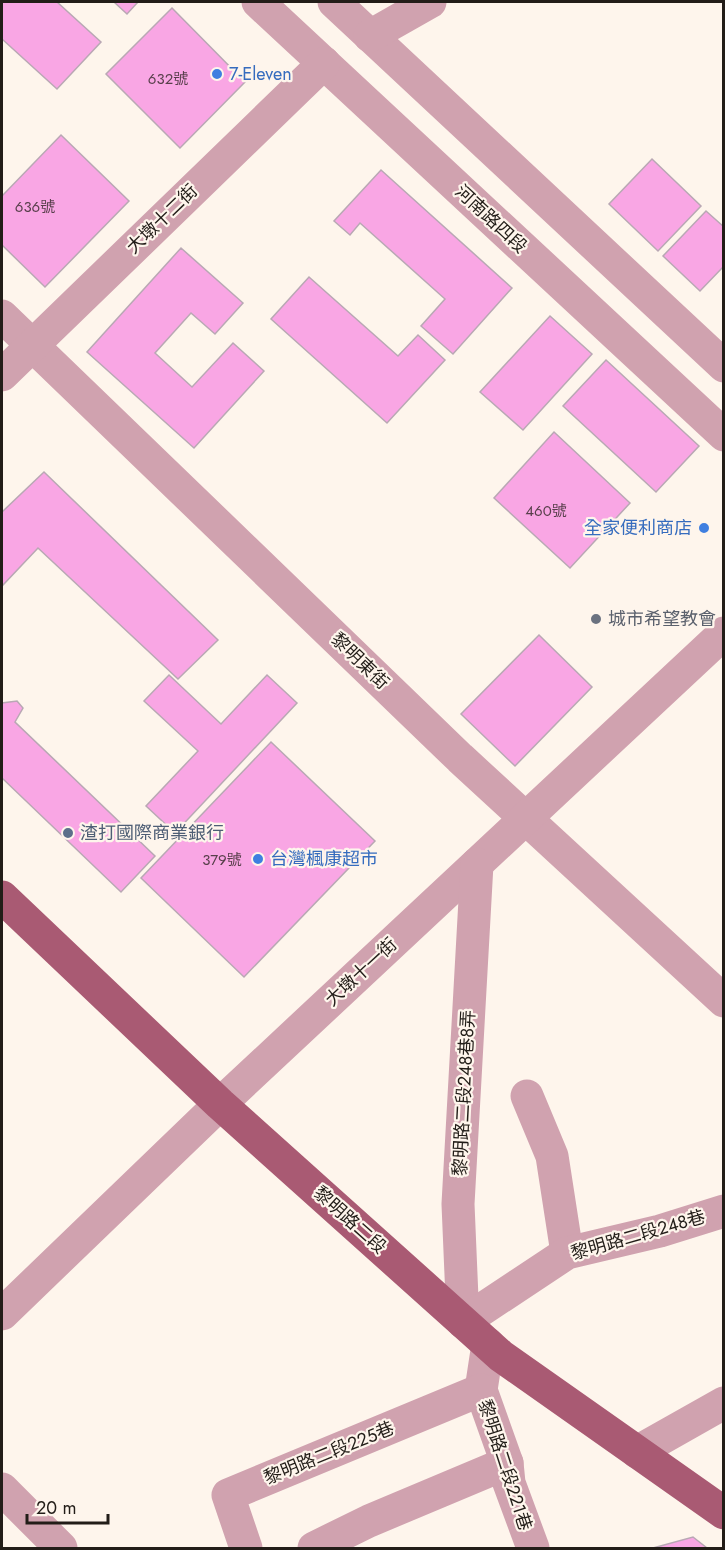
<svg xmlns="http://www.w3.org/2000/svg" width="725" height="1550" viewBox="0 0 725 1550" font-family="Jost,'Noto Sans TC',sans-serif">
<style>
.building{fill:#f9a6e4;stroke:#b9a8b4;stroke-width:1.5}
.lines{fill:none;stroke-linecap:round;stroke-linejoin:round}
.minor{stroke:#d0a2af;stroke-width:33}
.major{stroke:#a95a73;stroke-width:33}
.shop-dot{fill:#3f7fe0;stroke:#fef5ec;stroke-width:2}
.worship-dot{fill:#6b7280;stroke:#fef5ec;stroke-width:2}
.service-dot{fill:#5c6f8a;stroke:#fef5ec;stroke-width:2}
.labels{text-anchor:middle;stroke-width:4.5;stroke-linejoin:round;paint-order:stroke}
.number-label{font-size:15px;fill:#583f4b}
.shop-label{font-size:18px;fill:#366cbe;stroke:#fef5ec;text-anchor:start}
.street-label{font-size:18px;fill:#221d18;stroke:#fef5ec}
.worship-label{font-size:18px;fill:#5b616d;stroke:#fef5ec;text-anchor:start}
.service-label{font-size:18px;fill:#4e5e75;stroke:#fef5ec;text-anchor:start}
</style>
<rect width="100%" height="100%" fill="#fef5ec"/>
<g class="building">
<path d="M2,2h55l44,40 -44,47 -55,-50z"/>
<path d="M114,2h24l-11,12z"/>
<path d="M172,8l73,74 -65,66 -74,-74z"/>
<path d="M61,135l68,66 -84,86 -43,-42v-49z"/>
<path d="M652,159l49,47 -43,45 -49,-47z"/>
<path d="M381,170l131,118 -59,66 -32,-28 24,-27 -85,-76 -10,12 -16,-14z"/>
<path d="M706,211l18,16v39l-24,25 -37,-35z"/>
<path d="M181,248l62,55 -28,31 -24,-21 -36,40 37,34 41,-44 31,28 -70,77 -107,-96z"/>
<path d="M309,277l89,79 20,-21 27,25 -58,63 -116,-104z"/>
<path d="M550,316l42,38 -69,76 -43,-38z"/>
<path d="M606,360l93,86 -43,46 -93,-86z"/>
<path d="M554,432l76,71 -60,65 -76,-70z"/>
<path d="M44,472l174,168 -40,39 -140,-131 -36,38v-74z"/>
<path d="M539,635l53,52 -77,79 -54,-52z"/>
<path d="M169,675l52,49 46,-49 30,28 -122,130 -29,-27 52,-55 -54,-50z"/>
<path d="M17,701l6,7 -8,14 140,134 -34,36 -119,-114v-75z"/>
<path d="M271,742l104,99 -131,136 -103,-99z"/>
<path d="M693,1537l14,11h-54z"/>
</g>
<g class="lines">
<g class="minor">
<path d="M258,2l466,433"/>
<path d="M334,2l390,364"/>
<path d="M370,36l60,-34"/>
<path d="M2,316l458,442 264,243"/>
<path d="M2,375l322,-312"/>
<path d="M527,1096l25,60 15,97"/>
<path d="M2,1314l218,-210 504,-471"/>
<path d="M463,1322l-5,-118 19,-340"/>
<path d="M463,1322l104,-69 93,-22 64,-20"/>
<path d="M488,1344l-7,46 26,73 2,20 24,65"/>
<path d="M637,1452l87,-49"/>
<path d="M2,1489l59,59"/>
<path d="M246,1548l-18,-53 253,-105"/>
<path d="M314,1548l55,-27 138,-58"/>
</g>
<path class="major" d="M2,897l218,207 281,252 223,157"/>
</g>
<g class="shop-dot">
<circle cx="217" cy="74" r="6"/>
<circle cx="704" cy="528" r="6"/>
<circle cx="258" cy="859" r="6"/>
</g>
<circle class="worship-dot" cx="596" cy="619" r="6"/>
<circle class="service-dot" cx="68" cy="833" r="6"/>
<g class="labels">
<g class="number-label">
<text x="168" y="84">632號</text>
<text x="35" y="212">636號</text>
<text x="546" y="516">460號</text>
<text x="222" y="865">379號</text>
</g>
<g class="shop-label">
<text x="229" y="80">7-Eleven</text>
<text x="692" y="534" text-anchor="end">全家便利商店</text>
<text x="270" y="865">台灣楓康超市</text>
</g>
<g class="street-label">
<text transform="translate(162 219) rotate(-44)" y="6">大墩十二街</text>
<text transform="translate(491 219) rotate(43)" y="6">河南路四段</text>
<text transform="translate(360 661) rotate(44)" y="6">黎明東街</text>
<text transform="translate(361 972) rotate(-43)" y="6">大墩十一街</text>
<text transform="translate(464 1093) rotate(-87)" y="6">黎明路二段248巷8弄</text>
<text transform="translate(350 1220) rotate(42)" y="6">黎明路二段</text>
<text transform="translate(638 1235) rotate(-16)" y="6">黎明路二段248巷</text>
<text transform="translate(329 1453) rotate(-22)" y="6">黎明路二段225巷</text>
<text transform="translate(505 1465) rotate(72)" y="6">黎明路二段221巷</text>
</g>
<g class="worship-label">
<text x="608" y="625">城市希望教會</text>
</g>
<g class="service-label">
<text x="80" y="839">渣打國際商業銀行</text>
</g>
</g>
<rect width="725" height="1550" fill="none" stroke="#221d18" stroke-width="6"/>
<path d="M27 1514v9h81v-9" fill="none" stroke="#221d18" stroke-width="3"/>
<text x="36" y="1514" font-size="18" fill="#221d18" stroke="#fef5ec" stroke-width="4.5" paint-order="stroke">20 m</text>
</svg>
